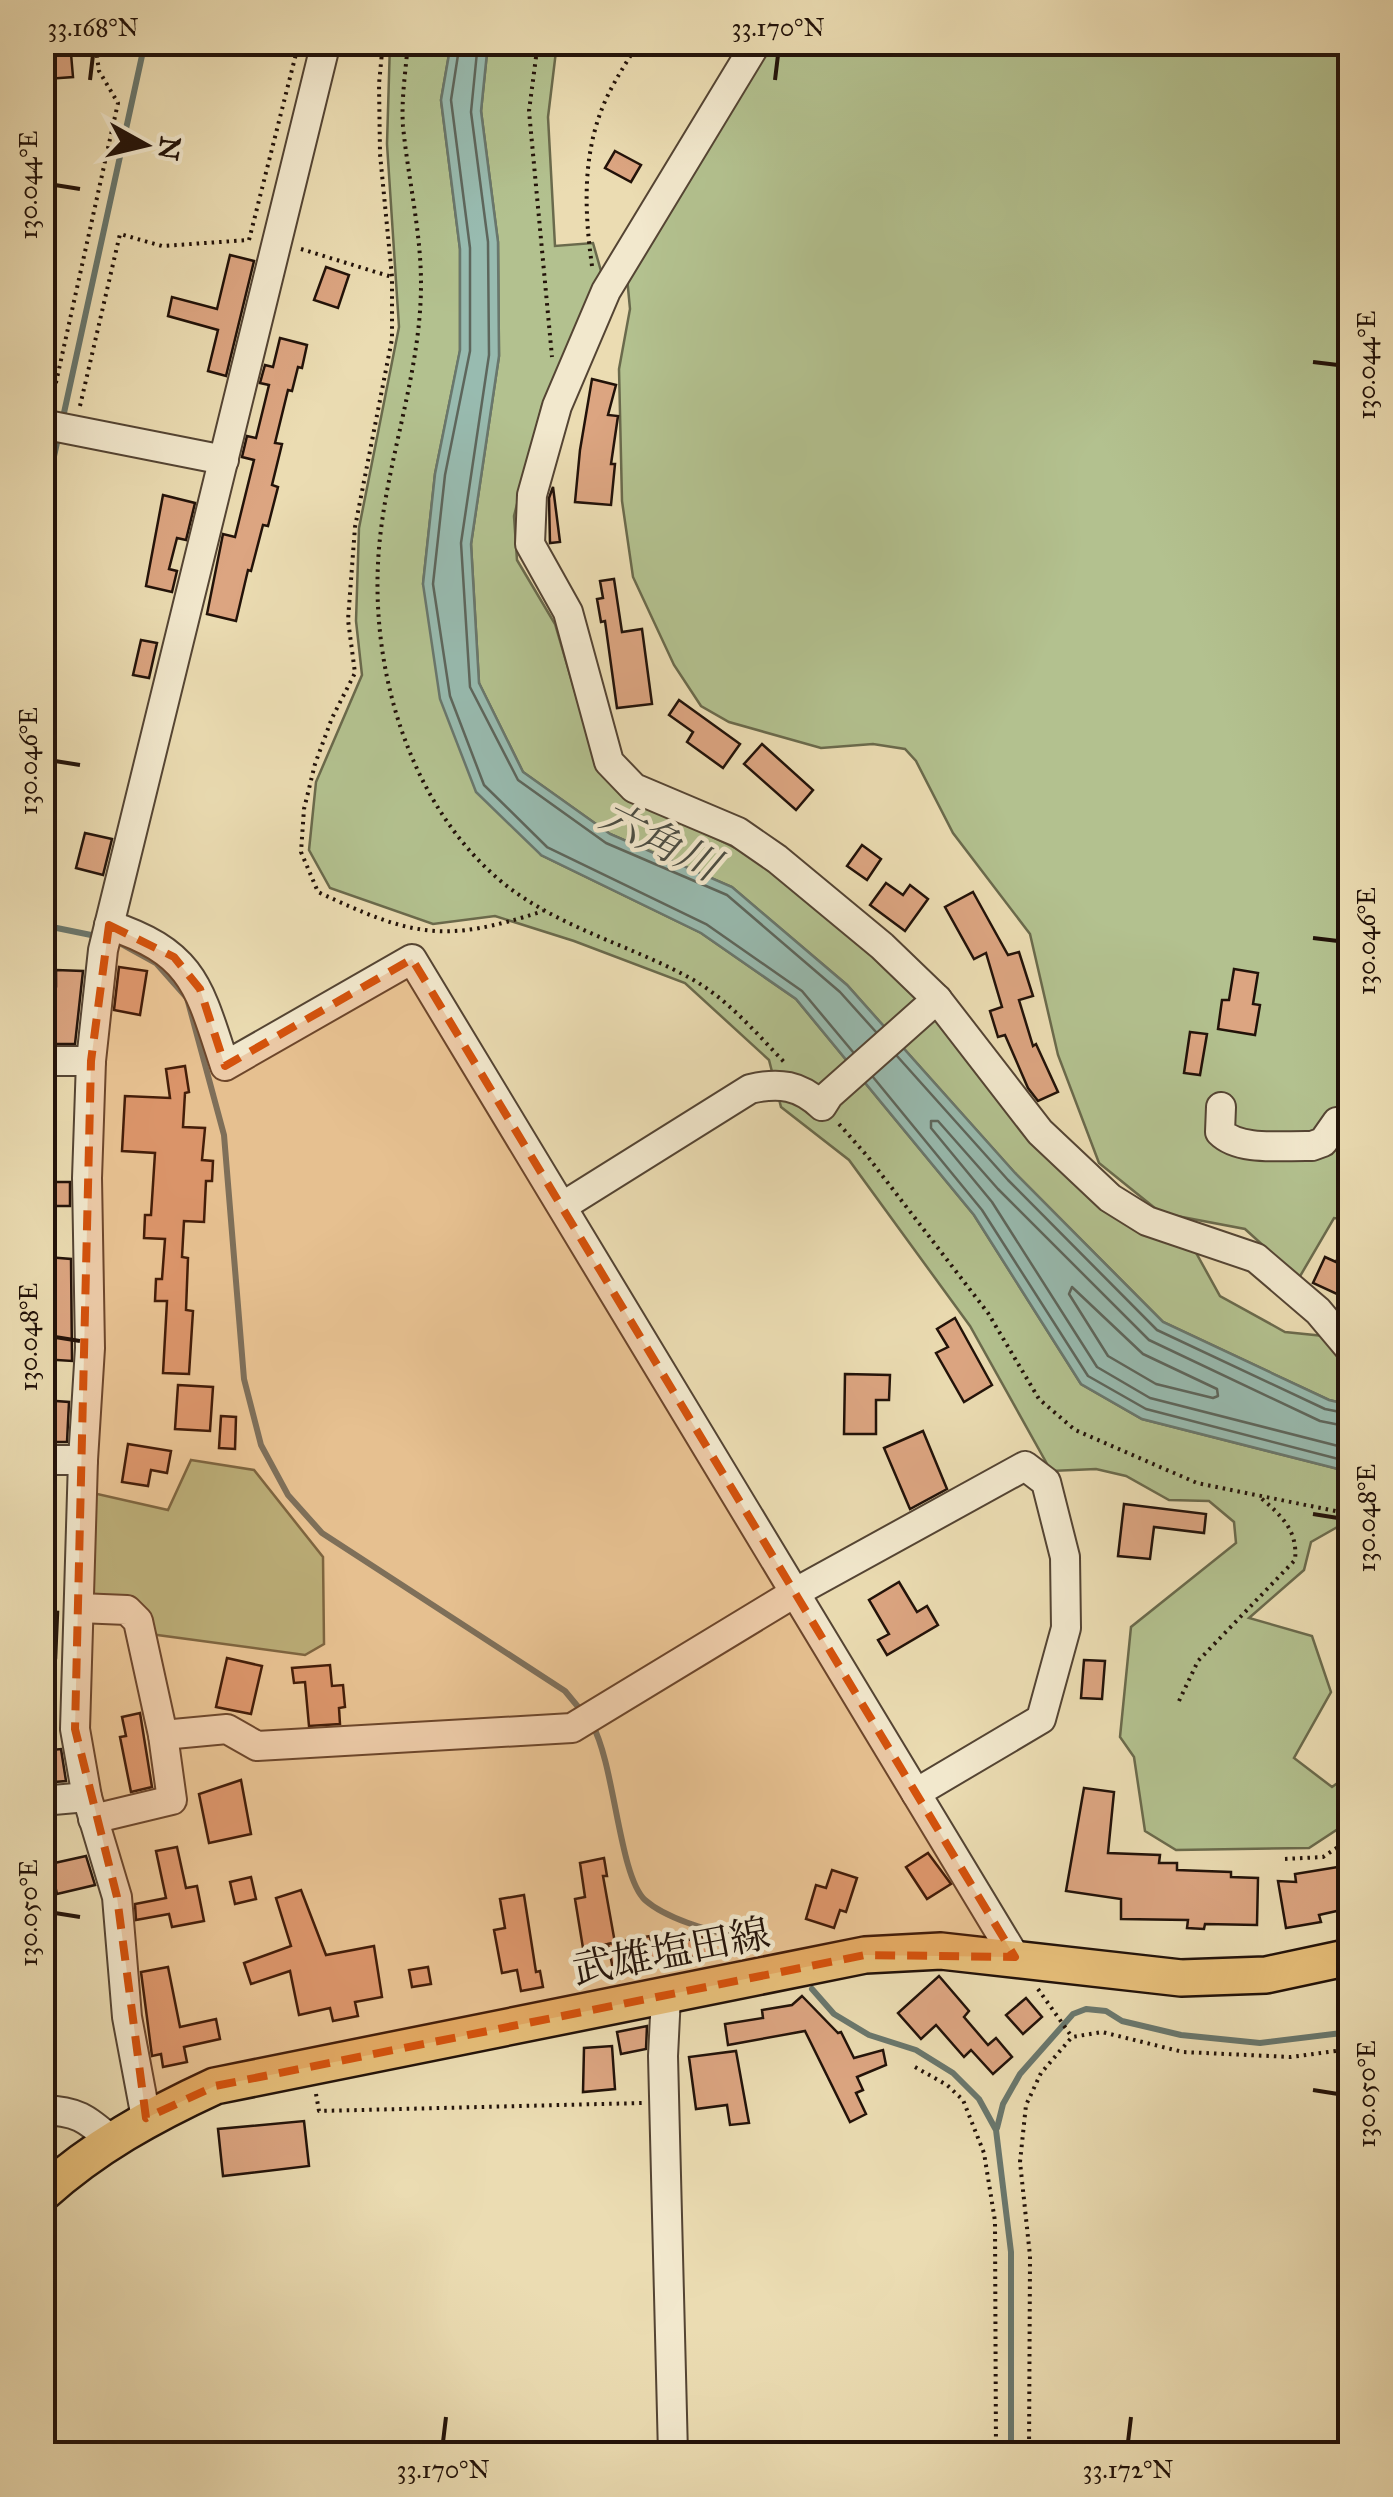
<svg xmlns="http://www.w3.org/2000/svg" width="1393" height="2497" viewBox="0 0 1393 2497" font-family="'IM FELL Great Primer','Noto Serif JP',serif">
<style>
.green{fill:#b3c18f;stroke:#6a6a4c;stroke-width:2.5}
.water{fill:#98bbb0;stroke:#69776d;stroke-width:2.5}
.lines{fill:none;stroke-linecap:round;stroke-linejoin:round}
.shore{stroke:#5d665c;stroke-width:2.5}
.stream{stroke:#69776d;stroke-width:6}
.building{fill:#dca581;stroke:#221209;stroke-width:2.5}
.minor-casing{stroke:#544433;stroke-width:32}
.major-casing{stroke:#221209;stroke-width:40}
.path{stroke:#221209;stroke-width:4;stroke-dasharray:2.5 5;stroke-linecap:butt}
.minor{stroke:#f2e8cd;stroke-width:28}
.major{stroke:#e6be79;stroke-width:35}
.marked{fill:#d4520c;fill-opacity:0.2;stroke:#d4520c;stroke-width:8;stroke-dasharray:20 12;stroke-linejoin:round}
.ticks{fill:none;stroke:#221209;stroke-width:4}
.labels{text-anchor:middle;stroke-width:9;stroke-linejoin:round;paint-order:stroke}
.street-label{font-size:40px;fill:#221209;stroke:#f2e8cd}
.water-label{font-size:42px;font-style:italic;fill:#4b4d43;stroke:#f2e8cd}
.neatline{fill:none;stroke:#221209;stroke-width:4}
.ticks-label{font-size:25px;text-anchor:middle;fill:#221209}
</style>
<rect width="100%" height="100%" fill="#ebdcb2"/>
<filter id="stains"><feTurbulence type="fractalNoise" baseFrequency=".002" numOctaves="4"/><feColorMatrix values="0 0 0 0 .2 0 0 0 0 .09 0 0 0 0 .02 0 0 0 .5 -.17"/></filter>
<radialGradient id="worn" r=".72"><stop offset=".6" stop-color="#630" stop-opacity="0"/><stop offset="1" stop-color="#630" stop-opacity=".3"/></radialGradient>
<g class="green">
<path d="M390,43h61l-10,57 19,149v102l-25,123 -12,110 118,271 160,78 95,66 178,216 107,169 61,35 208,53v54l-9,-1 -30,17 -7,28 -55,48 63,18 19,56 -37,66 38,29 18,-13v47l-41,27 -133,2 -31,-19 -11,-74 -14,-20 11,-110 105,-84 -2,-21 -25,-21 -40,-1 -43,-24 -30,-7 -45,2 -81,-145 -121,-166 -68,-53 -12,-47 -84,-77 -111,-42 -79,-25 -62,8 -103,-36 -21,-38 7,-68 46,-107 -6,-54 3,-93 40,-201 -12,-183z"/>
<path d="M488,43h69l-9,74 7,129 38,-3 8,28 -59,135 -28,110 3,44 38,64 43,146 24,24 135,64 122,102 63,65 96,123 68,64 89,39 25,45 65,36 39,4 26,33v36l-21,-5 -166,-78 -148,-149 -168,-188 -115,-98 -122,-53 -87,-62 -44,-89 -8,-139 28,-188 -1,-114 -17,-131z"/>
<path d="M770,43h580v1177l-16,-2 -35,60 -54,-49 -84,-16 -62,-50 -41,-108 -28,-121 -77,-101 -37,-72 -11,-12 -32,-5 -52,4 -92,-26 -28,-16 -27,-41 -41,-88 -11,-76 -3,-132 11,-60 -3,-32z"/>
<path d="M191,1460l63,10 69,87 1,87 -19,11 -155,-21 -63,-33 6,-108 75,17z"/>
</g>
<path class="water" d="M451,43h37l-7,68 17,131 1,114 -28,188 8,139 44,89 87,62 122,53 115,98 168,188 148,149 166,78 21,5v67l-208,-53 -61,-35 -107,-169 -178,-216 -95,-66 -160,-78 -65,-63 -36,-93 -17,-115 12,-110 25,-124v-101l-19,-149z"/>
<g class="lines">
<g class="shore">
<path d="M460,42l-9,58 19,148v103l-25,124 -12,109 17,112 34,89 63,62 159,77 96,67 51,61"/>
<path d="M478,42l-7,70 17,130 1,113 -28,188 9,144 48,93 88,63 121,52 113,97 36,40"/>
<path d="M897,1056l111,124 149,150 168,79 25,5"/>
<path d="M873,1077l109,133 106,166 58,33 204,53"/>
<path d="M1072,1287l71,67 74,35 1,7 -5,2 -57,-14 -48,-28 -39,-62z"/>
<path d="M1350,1427l-30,-6 -171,-81 -151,-151 -60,-68h-7v7l61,74 105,165 53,31 200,51"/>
</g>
<g class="stream">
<path d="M62,422l83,-380"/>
<path d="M42,509l17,-75"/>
<path d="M42,925l54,11"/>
<path d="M118,942l38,21 31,35 37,137 20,244 17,66 27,50 34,38 243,158 19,23"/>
<path d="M592,1724c23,41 27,152 53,176 26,23 81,34 115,44"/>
<path d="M812,1989l22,25 35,21 47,15 37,23 26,26 17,31 15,122v202"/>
<path d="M997,2128l6,-24 17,-30 53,-60 13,-5 20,2 16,10 59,14 79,8 90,-11"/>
</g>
</g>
<g class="building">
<path d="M44,42h26l3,35 -26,2z"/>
<path d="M615,151l26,14 -10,17 -26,-14z"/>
<path d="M230,255l24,6 -28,115 -18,-5 10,-41 -50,-14 4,-19 45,12z"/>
<path d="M326,267l23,8 -11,33 -24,-8z"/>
<path d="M280,338l27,7 -5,23 -4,-1 -6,24 -4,-1 -13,53 7,1 -10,41 6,2 -10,39 -5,-1 -12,46 -3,-1 -12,51 -29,-7 16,-80 12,3 19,-77 -12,-3 5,-21 9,2 13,-53 -9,-2 5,-18 8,2z"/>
<path d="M592,379l24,6 -8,30 10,1 -7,48h4l-4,41 -36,-3 5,-52z"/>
<path d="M553,487l7,55 -10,1 -1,-45z"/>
<path d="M163,495l32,8 -9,37 -9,-2 -8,31 8,2 -5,21 -26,-6z"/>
<path d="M614,579l8,53 20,-3 10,75 -35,4 -12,-87 -4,1 -4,-23 6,-1 -3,-17z"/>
<path d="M141,640l16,3 -8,35 -16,-3z"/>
<path d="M679,700l61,44 -17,24 -36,-26 6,-10 -24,-17z"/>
<path d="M762,744l51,46 -17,20 -52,-46z"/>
<path d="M85,833l27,6 -9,36 -27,-7z"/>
<path d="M862,845l19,14 -14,21 -20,-14z"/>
<path d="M886,883l17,12 7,-10 18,14 -23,32 -35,-26z"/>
<path d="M973,892l35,63 11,-3 14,44 -14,4 14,46 3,-2 22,48 -20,9 -10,-13 -23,-53 -7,2 -8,-26 12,-4 -16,-54 -12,6 -29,-52z"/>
<path d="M119,967l28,4 -7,44 -26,-5z"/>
<path d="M1234,969l24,4 -5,31 7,1 -5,30 -37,-6 4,-29h7z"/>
<path d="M56,970l27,1 -8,73h-33l4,-59 10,1z"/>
<path d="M1190,1032l17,2 -7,41 -16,-2z"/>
<path d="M185,1066l4,26 -4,1 -2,34 22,1 -3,32 11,1 -1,20h-6l-2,41 -20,-1 -2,36 6,1 -2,52 7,1 -4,63 -26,-1 4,-72h-12l1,-22h6l3,-40 -21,-1 1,-23h6l4,-62 -33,-2 3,-55 45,2 -4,-29z"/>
<path d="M54,1182h16v24h-17z"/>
<path d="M1350,1230v70l-37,-17 12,-26 11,5z"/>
<path d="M47,1257l24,2 1,102 -30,-2z"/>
<path d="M955,1318l37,67 -28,17 -28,-49 12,-6 -11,-18z"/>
<path d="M845,1374l45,1 -1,25h-13v34h-32z"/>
<path d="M178,1385l35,2 -3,44 -35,-2z"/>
<path d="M42,1400l27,2 -2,40h-25z"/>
<path d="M221,1416l15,1 -1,32 -16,-1z"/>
<path d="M923,1431l24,58 -37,20 -26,-61z"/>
<path d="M128,1444l43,7 -4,22 -16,-3 -3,16 -26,-4z"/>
<path d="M1124,1504l82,10 -2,19 -50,-6 -4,32 -32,-3z"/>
<path d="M899,1582l18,30 10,-6 11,19 -51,30 -9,-15 11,-6 -20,-34z"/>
<path d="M42,1611l16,1 -2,46 -14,-1z"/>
<path d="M227,1658l35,8 -11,48 -35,-7z"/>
<path d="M1084,1660l21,1 -3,38 -21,-1z"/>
<path d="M330,1665l2,21 11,-1 2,22 -6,1 1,16 -31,2 -4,-44 -11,1 -2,-15z"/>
<path d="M140,1713l12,74 -21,5 -11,-55 6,-1 -4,-19z"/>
<path d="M61,1749l5,32 -24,2v-32z"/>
<path d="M241,1780l10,54 -42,9 -10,-49z"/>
<path d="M1084,1788l30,4 -6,61 52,2 -1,8h18v7l54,2v5l27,1 -1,47 -52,-1 -1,5 -17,-1 1,-8 -67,-1v-20l-55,-8z"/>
<path d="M177,1847l9,41 11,-2 7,35 -32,6 -3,-13 -33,6 -1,-16 31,-6 -10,-47z"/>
<path d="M928,1853l23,31 -24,15 -21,-32z"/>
<path d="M86,1856l9,29 -38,9 -7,-30z"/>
<path d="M604,1858l3,18h-4l12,67 -32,5 -8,-49 10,-2 -5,-34z"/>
<path d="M1350,1865v43l-31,7 2,7 -35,6 -8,-47 18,1 -1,-8z"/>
<path d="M832,1870l25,8 -11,34 -6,-2 -6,18 -28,-9 10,-34 10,3z"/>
<path d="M251,1877l5,22 -21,5 -5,-22z"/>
<path d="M301,1890l25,65 48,-9 8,51 -27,5 3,14 -25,5 -3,-13 -31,7 -9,-44 -39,13 -7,-21 47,-17 -15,-48z"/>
<path d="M524,1895l12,77 4,-1 3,16 -22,4 -4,-21 -15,3 -8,-43 11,-2 -5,-29z"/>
<path d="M650,1936l1,9 32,-9 1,5 17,-4 11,1 4,14 -102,22 -6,-30z"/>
<path d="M168,1967l12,60 36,-8 4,20 -36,8 3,15 -24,5 -2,-13 -9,2 -11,-84z"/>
<path d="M428,1967l3,17 -19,3 -3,-17z"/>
<path d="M939,1976l30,35 -5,6 24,28 8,-7 16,19 -19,17 -22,-24 -7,7 -28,-32 -15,14 -23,-26z"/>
<path d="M802,1996l36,37 3,-1 13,26 29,-8 3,15 -29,12 6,13 -7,3 10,21 -16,8 -45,-91 -77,14 -3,-21 38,-6 -1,-8 30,-5z"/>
<path d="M1026,1998l16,19 -19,17 -17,-19z"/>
<path d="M647,2026l-1,23 -25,5 -4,-22z"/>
<path d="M612,2046l3,43 -32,3 1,-44z"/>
<path d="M736,2051l13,72 -19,2 -3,-20 -31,4 -7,-52z"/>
<path d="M304,2121l5,45 -86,10 -5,-47z"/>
</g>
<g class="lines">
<g class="minor-casing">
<g id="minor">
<path d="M757,42l-151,249 -49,115 -25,89 -2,49 38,68 41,150 25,26 104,44 39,27 105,87 55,53 103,133 70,66 37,23 109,37 62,53 32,38"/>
<path d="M42,424l182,36"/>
<path d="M109,925c85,28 90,62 116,141l187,-107 603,998"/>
<path d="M42,1061h49"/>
<path d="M1221,1107l-1,25c20,20 64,13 92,14l11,-4 14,-20 13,-1"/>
<path d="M563,1206l187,-117c29,-7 50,-4 72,17l7,-11 108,-96"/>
<path d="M42,1460h41"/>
<path d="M79,1608l48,2 11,11 25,114 9,65 -79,19"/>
<path d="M163,1735l64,-6 30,17 315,-18 224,-136 229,-126 21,16 19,75 1,71 -25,91 -125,74"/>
<path d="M42,1801l45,-4"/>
<path d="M666,1996l-3,60 10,398"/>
<path d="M42,2110c35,1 44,8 69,30"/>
<path d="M146,2118l-19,-101 -10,-120 -30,-100 -12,-68 8,-269 7,-112 -3,-170 4,-117 12,-111 223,-908"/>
</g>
</g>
<g class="major-casing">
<path id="major" d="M42,2194c52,-47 110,-79 173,-108l650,-131 76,-4 240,27 85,-3 84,-18"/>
</g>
<g class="path">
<path d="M383,42l-4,42 1,70 12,123v62l-37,188 -7,93 7,53 -23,45 -17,46 -11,45 -3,43 17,40c94,44 125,52 225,19"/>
<path d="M408,42c-2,27 -7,57 -5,84 5,52 18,105 18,158 0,86 -32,169 -41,254 -13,118 24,258 116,339 56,49 130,66 194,101 37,20 67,56 96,86"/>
<path d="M538,42l-9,69 23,246"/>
<path d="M301,249l91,28"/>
<path d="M592,266c-8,-57 -10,-116 15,-169 9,-19 21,-37 32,-55"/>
<path d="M51,405l67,-302 -19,-32 -4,-29"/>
<path d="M80,406l40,-172 42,12 87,-6 50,-198"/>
<path d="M839,1124l29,33 120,156 51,86 36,31 122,53 153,31"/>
<path d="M1179,1701l19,-40 97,-101c3,-29 -13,-44 -34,-62"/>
<path d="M1285,1859l38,-2 27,-18"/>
<path d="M1038,1989l34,48"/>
<path d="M915,2067l32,18 16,15 21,53 11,68 1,233"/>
<path d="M316,2094l3,17 323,-8"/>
<path d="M1029,2454l1,-198 -10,-94 6,-57 15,-32 31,-36 30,-5 81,20 108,5 59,-8"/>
</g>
<use href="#minor" class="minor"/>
<use href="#major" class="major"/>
</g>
<path class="marked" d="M109,925l65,32 26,32 25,77 187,-107 603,998 -150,-2 -650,131 -69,32 -29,-221 -42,-168 16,-668z"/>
<path class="ticks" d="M90,80l3,-25M775,80l3,-25M55,185l25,4M1313,362l25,3M55,761l25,4M1313,938l25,3M55,1337l25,4M1313,1514l25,4M55,1913l25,4M1313,2090l25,4M443,2442l3,-25M1128,2442l3,-25"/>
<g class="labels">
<g class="street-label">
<text transform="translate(671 1951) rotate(-11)" y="14">武雄塩田線</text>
</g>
<g class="water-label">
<text transform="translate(660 840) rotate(26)" y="15">六角川</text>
</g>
</g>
<rect width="1393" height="2497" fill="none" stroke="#ebdcb2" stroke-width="110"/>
<g transform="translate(145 145) rotate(98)" stroke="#f2e8cd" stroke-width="8" paint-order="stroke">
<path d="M0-8L18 38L0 25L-18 38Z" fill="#221209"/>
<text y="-15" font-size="28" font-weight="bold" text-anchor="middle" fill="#221209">N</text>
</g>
<rect x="55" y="55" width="1283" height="2387" class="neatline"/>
<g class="ticks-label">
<text x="93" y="36">33.168°N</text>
<text x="778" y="36">33.170°N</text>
<text transform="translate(28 185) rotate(-90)" y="9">130.044°E</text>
<text transform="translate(1366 365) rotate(-90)" y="9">130.044°E</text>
<text transform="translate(28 761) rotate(-90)" y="9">130.046°E</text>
<text transform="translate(1366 941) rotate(-90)" y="9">130.046°E</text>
<text transform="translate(28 1337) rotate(-90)" y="9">130.048°E</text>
<text transform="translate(1366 1518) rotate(-90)" y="9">130.048°E</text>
<text transform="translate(28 1913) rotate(-90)" y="9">130.050°E</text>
<text transform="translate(1366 2094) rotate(-90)" y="9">130.050°E</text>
<text x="443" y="2478">33.170°N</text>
<text x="1128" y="2478">33.172°N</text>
</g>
<rect width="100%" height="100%" filter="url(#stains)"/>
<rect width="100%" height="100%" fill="url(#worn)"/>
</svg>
